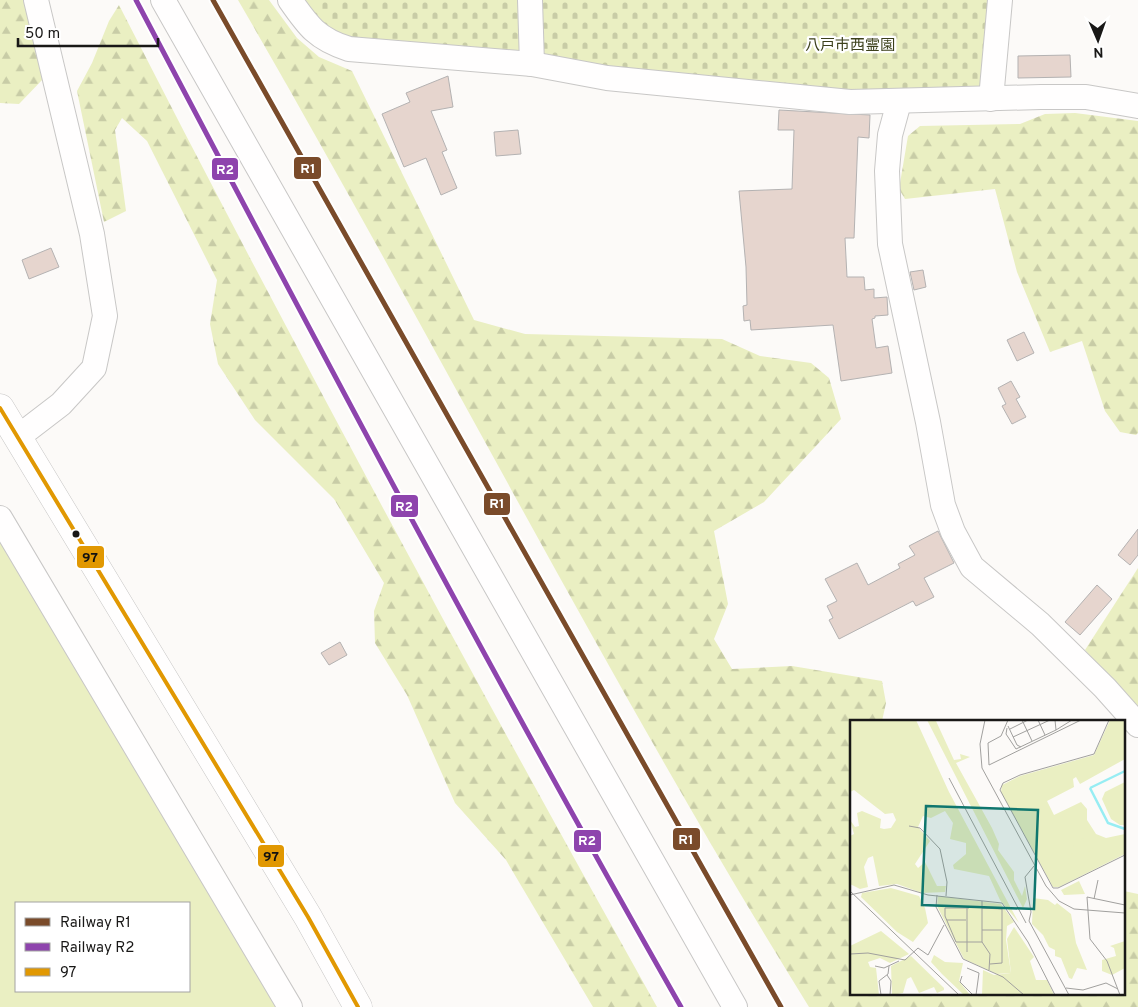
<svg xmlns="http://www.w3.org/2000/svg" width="1138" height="1007" viewBox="0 0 1138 1007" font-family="Overpass,'Noto Sans JP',sans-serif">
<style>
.green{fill:#eaefc2;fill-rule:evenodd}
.forest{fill:url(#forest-firs)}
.cemetery{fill:url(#cemetery-stones)}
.building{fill:#e6d5ce;stroke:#b4b2b2}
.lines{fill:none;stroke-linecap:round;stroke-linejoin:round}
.minor-casing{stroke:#c8c7c6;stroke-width:26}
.major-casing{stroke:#c8c7c6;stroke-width:29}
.minor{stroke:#fffefe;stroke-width:24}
.major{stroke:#fffefe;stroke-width:28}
.bus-1-casing{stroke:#fff;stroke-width:8}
.bus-1{stroke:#e19802;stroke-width:4}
.rail-1-casing{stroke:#fff;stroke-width:9}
.rail-2-casing{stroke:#fff;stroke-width:9}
.rail-1{stroke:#7a4b2a;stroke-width:5}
.rail-2{stroke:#8e44ad;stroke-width:5}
.bus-dot{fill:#191817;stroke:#fff;stroke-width:2}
.labels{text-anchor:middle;stroke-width:4.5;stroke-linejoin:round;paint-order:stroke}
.park-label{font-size:15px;fill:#3c401b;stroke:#fff}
.inset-river{fill:none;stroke:#97edf3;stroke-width:2.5}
.inset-road{fill:none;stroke:#a1a09e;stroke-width:1}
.view{fill:#0f766e;fill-opacity:0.15;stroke:#0f766e;stroke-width:2.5}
.inset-edge{fill:none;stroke:#191817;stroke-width:2.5}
.line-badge{stroke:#fff;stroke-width:2}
.badge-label{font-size:14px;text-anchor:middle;font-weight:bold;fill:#fff}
.pale-badge-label{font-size:14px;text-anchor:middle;font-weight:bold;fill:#111}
</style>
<defs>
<pattern id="forest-firs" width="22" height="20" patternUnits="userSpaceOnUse" patternTransform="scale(1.25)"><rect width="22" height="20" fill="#eaefc2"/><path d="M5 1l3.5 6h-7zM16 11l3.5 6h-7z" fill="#c8cca6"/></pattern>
<pattern id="cemetery-stones" width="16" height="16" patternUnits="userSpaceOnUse" patternTransform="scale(1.25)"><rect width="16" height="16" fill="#eaefc2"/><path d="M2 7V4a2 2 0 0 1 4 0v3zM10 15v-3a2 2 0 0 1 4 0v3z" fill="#c8cca6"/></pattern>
</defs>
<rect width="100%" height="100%" fill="#fcfaf8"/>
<path class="green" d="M0,532l280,475h-280zM16,903h173v88h-173z"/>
<g class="forest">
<path d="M0,0h26l18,78 -25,26 -19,-1z"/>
<path d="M238,0h31l28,38 22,19 33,14 122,249 51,14 197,5 38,17 51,7 18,15 12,41 -77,83 -50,29 14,73 -14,35 18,30 60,-3 90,15 4,22 -4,18h-30l-2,124 2,4v144h272v-102l14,3v113h-329c-203,-328 -377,-673 -571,-1007z"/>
<path d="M119,5c172,337 353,671 538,1002h-64l-87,-147 -51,-57 -48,-108 -32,-52 -1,-32 10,-28 -50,-84 -79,-79 -37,-56 -8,-40 7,-44 -70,-139 -25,-23 -7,12 11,81 -22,11 -27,-131 15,-28 17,-42z"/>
<path d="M1075,113l63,8v312l-2,2 -16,-3 -15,-21 -23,-70 -32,11 -33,-80 -22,-83 -90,10 -6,-10 9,-53 12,-10 100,-2 25,-10z"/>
<path d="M1138,568v144l-53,-62z"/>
</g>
<path class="cemetery" d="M301,0h694l-10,90 -135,1 -232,-24 -129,-19 -149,-12 -19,-9z"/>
<g class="building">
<path d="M1070,55l1,22 -53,1v-22z"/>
<path d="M448,76l5,31 -22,4 16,39 -5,2 15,36 -16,7 -15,-37 -22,9 -22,-53 28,-12 -4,-9z"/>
<path d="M779,110l91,5 -1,23 -11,-1 -4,101h-9l2,39h17l1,13 9,-1v9l13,-1 1,18 -13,1v2l-3,1 4,29 12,-2 4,27 -51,8 -8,-56 -82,5 -1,-10 -6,1 -1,-15 4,-1 -1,-38 -7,-76 53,-2 2,-59h-16z"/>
<path d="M518,130l3,24 -25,2 -2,-24z"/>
<path d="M51,248l8,19 -30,12 -7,-19z"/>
<path d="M923,270l3,17 -12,3 -4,-18z"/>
<path d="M1024,332l10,21 -17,8 -10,-21z"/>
<path d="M1011,381l9,16 -4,2 10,18 -14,7 -10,-18 4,-2 -8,-16z"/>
<path d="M1138,529v26l-8,10 -12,-10z"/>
<path d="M938,531l16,32 -30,15 10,19 -18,9 -3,-5 -74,38 -10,-19 4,-2 -6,-12 10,-5 -12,-22 32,-16 11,22 32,-17 -2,-4 17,-9 -6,-9z"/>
<path d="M1097,585l15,14 -32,36 -15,-13z"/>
<path d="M340,642l7,13 -18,10 -8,-12z"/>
</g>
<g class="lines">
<g class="minor-casing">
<g id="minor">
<path d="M163,0l572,1007"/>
<path d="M290,0c18,26 27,39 59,49l183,15 75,14 243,24 191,-5h45l52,9"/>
<path d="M530,0l2,64"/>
<path d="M991,99l9,-99"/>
<path d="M899,102l-9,33 -3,36 3,73 38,178 15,83 10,27 19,35 68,57 65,64 33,37"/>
<path d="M18,437l43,-33 33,-36 11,-52 -13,-82 -56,-234"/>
<path d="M0,518l290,489"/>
</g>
</g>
<g class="major-casing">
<path id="major" d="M0,408l308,509 50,90"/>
</g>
<use href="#minor" class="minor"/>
<use href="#major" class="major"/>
<g class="bus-1-casing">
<path id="bus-1" d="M0,408l308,509 50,90"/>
</g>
<use href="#bus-1" class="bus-1"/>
<g class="rail-1-casing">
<path id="rail-1" d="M213,0l568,1007"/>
</g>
<g class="rail-2-casing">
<path id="rail-2" d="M136,0c178,338 356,675 545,1007"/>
</g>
<use href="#rail-1" class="rail-1"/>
<use href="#rail-2" class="rail-2"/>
</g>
<circle class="bus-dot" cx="76" cy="534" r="4.5"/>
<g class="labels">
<g class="park-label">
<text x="850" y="50">八戸市西霊園</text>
</g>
</g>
<g transform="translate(850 720)">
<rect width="275" height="275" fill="#fcfaf8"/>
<path d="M260,0h15v39l-45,25 -4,-7 -3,2 1,8 -27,14 7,14 27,-13 6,7v11l9,14 10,4 19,-4v20l-66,33h-6l-52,-95 1,-7 18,-9 74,-21zM275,62v43h-5l-9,-6 -9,-20 3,-7z" fill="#eaefc2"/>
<path d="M0,0h66l33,72 70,131 -19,-23 -11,-24 -35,-7 -1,-4 13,-11v-11l-16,-4 3,-16 -8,-12 -14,7 -8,-2 -5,11 12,14 -15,23 3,4 7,-6 12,24h9l-1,6 -23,1 -25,-9 -18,2 -6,-30 -5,2 -4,9 4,20 -8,2 -10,-5v-48l4,-2 -4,-14 5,7 4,-1 -2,-13 5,-2 19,8 -1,9 4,1 7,-1 5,-8 -3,-7 -8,1 -31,-24 -4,2zM77,0l9,1 18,39 7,-1 -1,-5 10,3 -14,6 36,65 7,16 -1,6 16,22v8l8,16 3,-10 2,13 -4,9zM233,118l10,5 2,4 -7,5 10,15 -33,16 6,-10 -3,-13 5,-8 -1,-5zM229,161l6,13 -21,1 -3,-5zM41,168l28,8 6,12 3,15 -15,19 -16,-10 -36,-35 1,-4zM183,178l15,2 7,5 2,-2 14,11 5,29 11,27 -10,-2 -5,11 -3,-1 -8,-20 -6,-2v-6l-6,-3 -6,-12 -11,-11zM164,207l20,30 -4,4 6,19h11l7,15h-72l1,-25 11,5 17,-2 -4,-34zM31,211l28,23 -19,9 -10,-5 -12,4 2,5 6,1 3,27h-29v-49zM275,221v27l-13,7 -10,-4v-11l14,-4 -2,-8 -4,-2zM84,235l11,7 18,1 -4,18 11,14h-6l-22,-21 -11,-12zM61,236l33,32v2l-7,3 -3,-6 -15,6 -8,-16 -4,2 -4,14 -11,2 -1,-29z" fill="#eaefc2"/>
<path d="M88,176l63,8 13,18 -7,4 -1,14 5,33 -14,1 -33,-15 -27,-53z" fill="#eaefc2"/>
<path class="inset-river" d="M240,68l18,35 17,6M240,68l35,-17"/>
<path class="inset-road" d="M135,0l-5,24 2,24 64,118 13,15 15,8 51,4M158,0l-7,16 -13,7 1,22 92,-45M172,0l10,21M188,0l7,15M259,0l-15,34 -74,21 -17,8 -3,7 53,98h5l67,-33M158,6l9,19 4,2M157,8l-1,6 10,15 40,-19 -1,-10M160,9l18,-9M206,10l16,-10M163,17l37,-17M99,58l77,145M59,106l11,2 20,21 7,33 -1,14M184,146l-9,11 6,35 -2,9 40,74M0,171l109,104M0,175l44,-10 34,10 74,8 26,39 27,53M87,175l-1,12 27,52 40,18 21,18M244,179l4,-19M132,181v41l8,12 -1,16M117,188v44M119,188h-24v8l11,26h26M132,188l20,1v54l-12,1M97,200h19M132,210h20M0,234l18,-1 37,7 13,-12 10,7 16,-30M25,246l9,2 15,-7M117,248l12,5 -3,22M37,255l4,6 -1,14M112,256l-2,6 13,13M216,268l17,2 23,-7 12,6M31,275l-2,-14 9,-7 1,-8M270,275l-13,-34 -17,-22 -3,-42 38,8"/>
<path class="view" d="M76,86l112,4 -4,99 -112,-4z"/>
<rect width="275" height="275" class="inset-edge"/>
</g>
<g class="line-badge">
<rect x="293" y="156" width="29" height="24" rx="5" fill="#7a4b2a"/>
<rect x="211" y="157" width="28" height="24" rx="5" fill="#8e44ad"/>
<rect x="483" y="492" width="28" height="24" rx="5" fill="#7a4b2a"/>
<rect x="390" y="494" width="29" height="24" rx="5" fill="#8e44ad"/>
<rect x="76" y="545" width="29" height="24" rx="5" fill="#e19802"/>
<rect x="672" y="827" width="29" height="24" rx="5" fill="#7a4b2a"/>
<rect x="573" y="829" width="29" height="24" rx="5" fill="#8e44ad"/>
<rect x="257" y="844" width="28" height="24" rx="5" fill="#e19802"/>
</g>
<g class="badge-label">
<text x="308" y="173">R1</text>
<text x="225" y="174">R2</text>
<text x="497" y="508">R1</text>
<text x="404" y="511">R2</text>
<text x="686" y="844">R1</text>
<text x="587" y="845">R2</text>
</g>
<g class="pale-badge-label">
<text x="90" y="562">97</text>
<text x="271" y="861">97</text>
</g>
<rect x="15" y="902" width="175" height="90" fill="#ffffff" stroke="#a3a3a2"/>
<rect x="25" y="918" width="25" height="8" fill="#7a4b2a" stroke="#a3a3a2"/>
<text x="60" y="927" font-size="15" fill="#191817">Railway R1</text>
<rect x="25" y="943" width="25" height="8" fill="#8e44ad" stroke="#a3a3a2"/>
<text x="60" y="952" font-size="15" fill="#191817">Railway R2</text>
<rect x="25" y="968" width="25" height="8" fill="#e19802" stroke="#a3a3a2"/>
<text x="60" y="977" font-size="15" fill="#191817">97</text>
<g transform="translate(1098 40) rotate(178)" stroke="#ffffff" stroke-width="4" paint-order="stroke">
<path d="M0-4L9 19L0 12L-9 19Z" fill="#191817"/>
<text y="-8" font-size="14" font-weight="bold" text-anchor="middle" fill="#191817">N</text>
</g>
<path d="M18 38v8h140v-8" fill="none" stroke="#191817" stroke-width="2.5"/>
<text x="25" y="38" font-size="15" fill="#191817" stroke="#ffffff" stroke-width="4" paint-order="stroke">50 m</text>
</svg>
